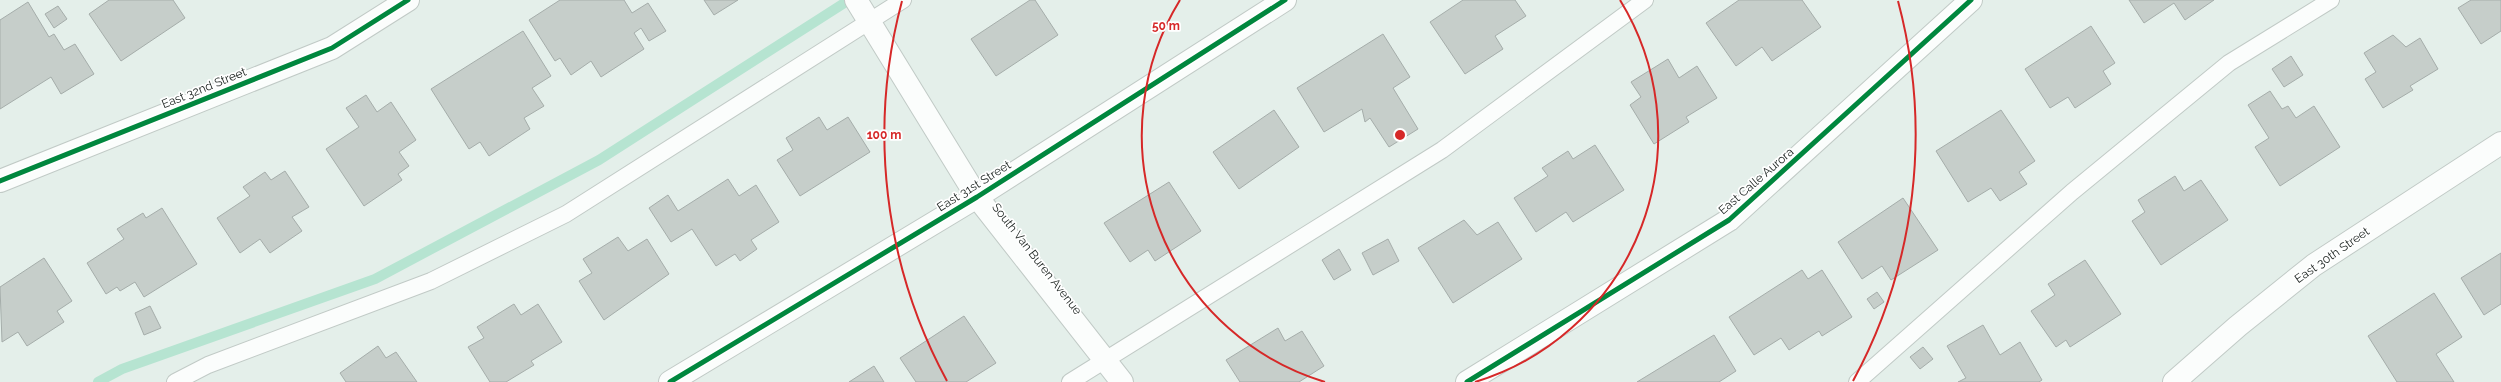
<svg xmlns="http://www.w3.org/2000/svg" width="2501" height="382" viewBox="0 0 2501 382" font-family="Raleway,sans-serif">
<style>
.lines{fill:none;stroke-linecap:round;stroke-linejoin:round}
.stream{stroke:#b6e4d1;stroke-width:10}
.building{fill:#c6ceca;stroke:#a5adaa}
.service-casing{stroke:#c1cac6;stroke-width:18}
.minor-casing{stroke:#c1cac6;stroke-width:24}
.service{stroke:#fbfdfc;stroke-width:16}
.minor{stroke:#fbfdfc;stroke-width:22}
.cycleway-casing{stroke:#fff;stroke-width:8}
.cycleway{stroke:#00873e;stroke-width:5}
.ring{fill:none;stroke:#d62828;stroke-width:2}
.labels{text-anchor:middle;stroke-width:3.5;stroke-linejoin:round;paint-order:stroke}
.street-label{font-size:12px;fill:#212825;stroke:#fff}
.centre{fill:#d62828;stroke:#fff;stroke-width:2}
.ring-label{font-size:12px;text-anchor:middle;font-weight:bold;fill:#d62828;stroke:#fff;stroke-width:3.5;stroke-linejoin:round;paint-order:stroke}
</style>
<rect width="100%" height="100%" fill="#e4efea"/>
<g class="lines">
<path class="stream" d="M98,382l24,-13 253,-90 224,-119 250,-160"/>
</g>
<g class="building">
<path d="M109,0h64l12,18 -64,43 -32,-47z"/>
<path d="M560,0h64l8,13 16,-10 18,28 -17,10 -8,-13 -7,5 10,16 -43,28 -10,-16 -20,14 -11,-17 -5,3 -26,-41z"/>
<path d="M704,0h34l-24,15z"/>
<path d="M1030,0h5l23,35 -62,41 -25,-37z"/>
<path d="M1463,0h52l11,16 -31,20 8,13 -38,25 -35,-52z"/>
<path d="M1739,0h63l19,27 -49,34 -10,-14 -26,19 -30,-43z"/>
<path d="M2129,0h85l-29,20 -11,-17 -30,20z"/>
<path d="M2471,0h30v31l-20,13 -23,-36z"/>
<path d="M28,2l21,35 5,-3 10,16 11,-6 19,30 -33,20 -10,-17 -51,32v-89z"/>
<path d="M58,6l9,13 -13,9 -9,-14z"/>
<path d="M2091,26l24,37 -12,8 8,13 -36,24 -7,-11 -18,11 -25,-39z"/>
<path d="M523,31l28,45 -19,12 12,18 -20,12 6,11 -41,27 -9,-14 -11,7 -38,-60z"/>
<path d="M1383,34l27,43 -17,11 25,41 -29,18 -19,-29 -5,4 -3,-13 -38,23 -27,-44z"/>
<path d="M2393,35l13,12 14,-9 18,31 -28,17 3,4 -30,18 -18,-29 11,-7 -12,-19z"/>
<path d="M2291,56l12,19 -19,12 -12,-18z"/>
<path d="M1668,59l11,19 18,-12 20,32 -31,19 3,5 -35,22 -24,-39 11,-8 -10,-15z"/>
<path d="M2270,91l12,18 6,-3 8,12 18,-12 26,41 -60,39 -25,-39 14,-9 -21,-33z"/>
<path d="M366,95l11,17 14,-10 25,38 -17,12 10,14 -11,8 4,6 -38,26 -38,-57 33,-22 -13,-19z"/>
<path d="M1274,110l25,37 -60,42 -26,-37z"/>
<path d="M2001,110l34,51 -16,11 8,12 -27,17 -9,-13 -23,14 -32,-51z"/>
<path d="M819,117l8,13 21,-13 22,35 -70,44 -23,-36 16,-10 -7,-12z"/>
<path d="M1595,145l29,45 -51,32 -7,-10 -30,20 -22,-34 34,-22 -6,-8 26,-17 5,8z"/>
<path d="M285,171l24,36 -17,10 10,14 -32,22 -10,-14 -20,14 -23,-35 33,-22 -7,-9 22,-15 6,8z"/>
<path d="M2175,176l9,15 17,-11 27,40 -67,45 -29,-44 13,-9 -7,-12z"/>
<path d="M728,179l11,17 17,-11 23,37 -28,18 6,9 -17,12 -5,-7 -19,12 -24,-37 -21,13 -22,-34 19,-13 10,16z"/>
<path d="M1169,182l32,49 -46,30 -7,-11 -18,12 -26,-39z"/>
<path d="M1903,198l35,52 -47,30 -9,-14 -20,13 -24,-37z"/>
<path d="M162,208l35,56 -53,33 -9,-15 -15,9 -3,-4 -11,7 -19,-31 37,-24 -7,-10 26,-16 3,5z"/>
<path d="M1464,220l13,15 21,-13 24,37 -69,44 -35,-55z"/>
<path d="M618,237l10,14 19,-12 22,35 -65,46 -25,-39 13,-8 -9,-14z"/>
<path d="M1388,239l11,22 -26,14 -11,-22z"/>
<path d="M1339,249l12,21 -17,10 -12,-20z"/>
<path d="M2501,253v51l-17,11 -23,-37z"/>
<path d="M44,258l28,43 -15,10 7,11 -37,24 -9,-14 -16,10 -2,-55z"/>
<path d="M2085,260l36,54 -51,33 -4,-7 -10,7 -25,-36 24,-16 -7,-11z"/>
<path d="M1802,270l6,9 14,-9 30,47 -30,19 -3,-5 -30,19 -8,-12 -27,17 -25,-38z"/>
<path d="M1877,292l7,10 -10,7 -7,-10z"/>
<path d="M2434,293l28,44 -26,17 18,28h-57l-29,-46z"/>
<path d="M514,304l7,11 17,-11 24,38 -31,19 3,4 -28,17h-16l-22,-35 16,-9 -7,-11z"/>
<path d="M150,306l11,22 -17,7 -9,-22z"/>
<path d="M964,316l32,47 -30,19h-50l-16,-24z"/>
<path d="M1983,325l17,30 20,-13 22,38 -3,2h-81l8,-4 -19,-32z"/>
<path d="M1278,328l7,13 17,-10 22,35 -25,16h-59l-14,-22z"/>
<path d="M1714,335l22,36 -17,11h-82z"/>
<path d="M378,346l8,12 10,-6 21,30h-71l-6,-9z"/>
<path d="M1923,347l10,12 -13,10 -10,-12z"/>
<path d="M874,366l10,16h-35z"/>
</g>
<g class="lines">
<g class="service-casing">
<g id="service">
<path d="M175,382l33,-17 223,-84 135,-67 337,-214"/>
<path d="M1070,382l372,-232 203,-150"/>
<path d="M1857,382l215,-190 157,-129 102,-63"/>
</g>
</g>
<g class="minor-casing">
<g id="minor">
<path d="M856,0l121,197 145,185"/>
<path d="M0,181l332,-133 76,-48"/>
<path d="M670,382l307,-185 308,-197"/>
<path d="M1467,382l262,-162 242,-220"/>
<path d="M2174,382l64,-56 76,-61 187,-122"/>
</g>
</g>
<use href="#service" class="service"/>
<use href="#minor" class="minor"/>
<g class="cycleway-casing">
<g id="cycleway">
<path d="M0,181l332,-133 76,-48"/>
<path d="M670,382l307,-185 308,-197"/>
<path d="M1467,382l262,-162 242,-220"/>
</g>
</g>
<use href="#cycleway" class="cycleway"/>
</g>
<g class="ring">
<path d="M1325 382A258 258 0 0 1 1180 0M1620 0A258 258 0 0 1 1475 382"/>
<path d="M947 381A516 516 0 0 1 902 1M1898 1A516 516 0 0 1 1853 381"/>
</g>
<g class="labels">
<g class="street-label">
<text transform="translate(204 88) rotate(-22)" y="4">East 32nd Street</text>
<text transform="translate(1756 181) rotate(-41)" y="4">East Calle Aurora</text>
<text transform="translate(974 186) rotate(-32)" y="4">East 31st Street</text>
<text transform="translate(2332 255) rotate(-35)" y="4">East 30th Street</text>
<text transform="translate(1037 259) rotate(52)" y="4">South Van Buren Avenue</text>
</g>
</g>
<circle cx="1400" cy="135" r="6" class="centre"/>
<g class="ring-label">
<text x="1166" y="30">50 m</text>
<text x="884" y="139">100 m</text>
</g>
</svg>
